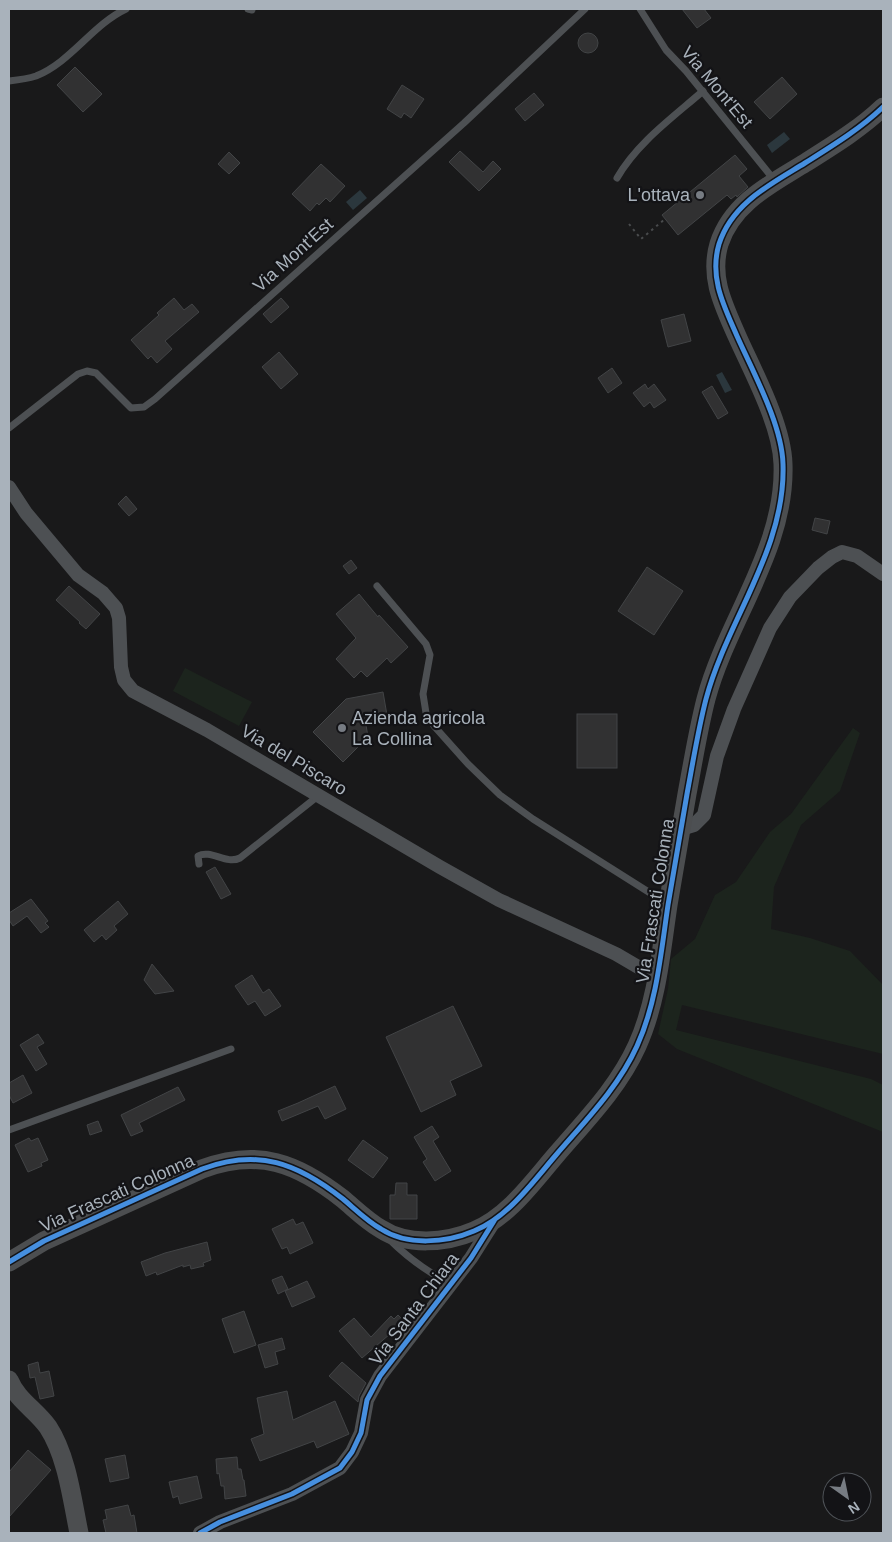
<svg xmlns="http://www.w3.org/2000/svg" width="892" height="1542" viewBox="0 0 892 1542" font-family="Arial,sans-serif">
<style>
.green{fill:#1c241d}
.water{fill:#2b373d}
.building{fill:#313132;stroke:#424446}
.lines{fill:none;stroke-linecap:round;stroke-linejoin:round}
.path{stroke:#494b4d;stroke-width:2;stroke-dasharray:2.5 4;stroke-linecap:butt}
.lane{stroke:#4d5053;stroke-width:7}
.street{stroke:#4d5053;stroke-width:14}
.secondary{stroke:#4c4e50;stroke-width:19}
.cycleway-casing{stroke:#131316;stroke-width:8}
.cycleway{stroke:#468fdf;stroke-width:5}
.poi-dot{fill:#777c83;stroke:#131316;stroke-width:2}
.labels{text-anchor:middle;stroke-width:4.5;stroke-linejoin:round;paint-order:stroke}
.street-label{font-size:18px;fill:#a9b2bb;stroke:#131316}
.poi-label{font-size:18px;fill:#a9b2bb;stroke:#131316;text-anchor:end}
</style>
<rect width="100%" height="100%" fill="#19191a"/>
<g class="green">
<path d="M185,668l67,34 -13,24 -66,-35z"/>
<path d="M853,728l7,5 -20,58 -39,34 -27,62 -3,42 39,9 40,13 33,34v69l-201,-49 -6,25 195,49 12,6v47l-206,-83 -19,-15 10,-45 3,-30 24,-20 20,-44 21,-13 34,-50 21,-18z"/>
</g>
<g class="water">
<path d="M784,132l6,7 -18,14 -5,-8z"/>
<path d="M360,190l7,8 -14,12 -7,-8z"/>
<path d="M722,372l10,18 -7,3 -9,-18z"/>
</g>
<g class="building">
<path d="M682,9h22l7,9 -14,10z"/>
<circle cx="588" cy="43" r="10"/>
<path d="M75,67l27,27 -19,18 -26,-27z"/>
<path d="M782,77l15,17 -27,25 -16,-17z"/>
<path d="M402,85l22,14 -13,19 -7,-5 -3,5 -14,-9z"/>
<path d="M534,93l10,12 -19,16 -10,-12z"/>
<path d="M460,151l23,21 10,-11 8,8 -22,22 -30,-29z"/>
<path d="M229,152l11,11 -11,11 -11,-10z"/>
<path d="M735,155l12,14 -8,7 9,11 -11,10 -1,-2 -5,4 -4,-4 -49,40 -16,-20z"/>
<path d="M321,164l24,22 -15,16 -4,-4 -7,7 -2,-2 -7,8 -18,-17z"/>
<path d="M174,298l10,12 8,-6 7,8 -34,29 7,8 -15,14 -6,-7 -3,3 -17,-19 28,-25 -2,-2z"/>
<path d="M281,298l8,9 -18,16 -8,-9z"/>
<path d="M684,314l7,27 -23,6 -7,-27z"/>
<path d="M279,352l19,22 -17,15 -19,-22z"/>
<path d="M612,368l10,15 -14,10 -10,-15z"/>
<path d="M645,384l3,5 6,-5 12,16 -12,8 -4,-6 -6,5 -11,-14z"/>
<path d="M712,386l16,27 -10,6 -16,-27z"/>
<path d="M126,496l11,13 -8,7 -11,-12z"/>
<path d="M815,518l15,3 -3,13 -15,-4z"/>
<path d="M351,560l6,8 -8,6 -6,-8z"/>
<path d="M647,567l36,24 -29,44 -36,-24z"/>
<path d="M69,586l31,28 -14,15 -7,-6 1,-1 -24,-22z"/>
<path d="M359,594l19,23 1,-2 29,32 -17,16 -4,-5 -20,19 -6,-6 -7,7 -18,-19 20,-21 -20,-24z"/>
<path d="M383,692l5,29 -22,4 2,12 -25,25 -30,-30 33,-33z"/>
<rect x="577" y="714" width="40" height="54"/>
<path d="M215,867l16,27 -10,5 -15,-27z"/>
<path d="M31,899l17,22 -3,2 4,4 -8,6 -14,-17 -14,10 -4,-6v-7z"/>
<path d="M118,901l10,13 -14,12 3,4 -11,10 -4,-5 -8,7 -10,-12z"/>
<path d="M152,964l22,27 -19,3 -11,-14z"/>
<path d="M252,975l11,18 6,-4 12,17 -16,10 -10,-15 -7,4 -13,-19z"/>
<path d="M453,1006l29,60 -32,15 6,14 -35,17 -35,-75z"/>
<path d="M38,1034l6,9 -7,4 10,17 -11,7 -16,-26z"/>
<path d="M23,1075l9,18 -19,10 -4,-8v-12z"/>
<path d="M335,1086l11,23 -21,10 -7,-13 -36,15 -4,-10 20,-8z"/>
<path d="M178,1087l7,13 -46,23 4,8 -12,5 -10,-21z"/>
<path d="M98,1121l4,10 -12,4 -3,-10z"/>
<path d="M432,1126l7,11 -6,4 18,30 -16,10 -12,-19 4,-3 -13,-22z"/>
<path d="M29,1138l2,3 7,-3 10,22 -7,3 1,3 -14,6 -13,-27z"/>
<path d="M363,1140l25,18 -15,20 -25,-18z"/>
<path d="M396,1183h11v12h10v24h-27v-24h5z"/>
<path d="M293,1219l3,6 7,-3 10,21 -23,11 -3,-7 -5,2 -10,-20z"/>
<path d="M207,1242l4,18 -8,3 1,3 -13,3 -1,-4 -7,2v-2l-26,10 -1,-3 -10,4 -5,-14 24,-9z"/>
<path d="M282,1276l6,13 -10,5 -6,-14z"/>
<path d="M307,1281l8,16 -23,10 -7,-16z"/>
<path d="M244,1311l12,34 -22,8 -12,-34z"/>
<path d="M398,1315l8,8 -13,14 -3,-3 -28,24 -23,-27 15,-13 17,19 20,-21 3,3z"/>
<path d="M282,1338l3,11 -10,3 3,12 -13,4 -7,-23z"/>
<path d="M38,1362l2,11 9,-2 5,25 -14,3 -5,-22 -5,1 -2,-13z"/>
<path d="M342,1362l24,21 -7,13 -1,6 -29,-26z"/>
<path d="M287,1391l6,29 42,-19 14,33 -32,14 -3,-7 -54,20 -9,-22 13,-5 -7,-36z"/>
<path d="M28,1450l23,20 -42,47v-45z"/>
<path d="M125,1455l4,23 -19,4 -5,-23z"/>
<path d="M237,1457l1,12h3l2,11h1l2,16 -21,3 -1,-13h-3l-2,-13 -2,1 -1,-15z"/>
<path d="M197,1476l5,22 -22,6 -2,-8 -5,2 -4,-16z"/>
<path d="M128,1505l3,11 3,-1 3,18h-31l-3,-13 4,-1 -2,-9z"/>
</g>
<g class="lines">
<path class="path" d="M629,224l12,15 24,-20"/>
<g class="lane">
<path d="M248,9l4,1"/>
<path d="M640,9l26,41 20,21 89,110"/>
<path d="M9,81c9,-1 18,-2 27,-5 35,-14 56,-51 90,-67"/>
<path d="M617,178c20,-35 55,-60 86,-87"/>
<path d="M9,428l69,-54 9,-3 9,2 35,35 13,-1 11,-8 309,-276 121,-114"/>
<path d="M377,586l49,58 4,11 -7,39 3,19 8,13 34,38 32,31 33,24 133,84"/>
<path d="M199,864l-1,-8c13,-7 28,9 42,2l78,-62"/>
<path d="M9,1130l222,-81"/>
<path d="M390,1240c18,18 38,32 60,44"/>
</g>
<g class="street">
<path d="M9,487l17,26 52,62 25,18 13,15 3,10 2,49 3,13 9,11 74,39 233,137 59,33 117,54 41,24"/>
<path d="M681,829l13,-4 10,-10 13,-59 17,-47 36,-81 20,-31 28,-29 14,-11 10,-5 15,4 26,18"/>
<path d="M200,1533l20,-11 72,-28 48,-26 12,-16 9,-19 6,-33 13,-24 91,-118 24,-38"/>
</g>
<g class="secondary">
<path d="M9,1262l35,-21 158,-72c56,-21 95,-6 141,30 12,10 24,22 38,30 26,17 65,14 93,2 34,-14 58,-48 82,-76 29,-34 62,-67 81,-109 20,-44 24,-94 31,-141 6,-37 13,-74 19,-111 6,-32 11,-64 19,-95 21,-79 80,-150 77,-235 -1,-39 -30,-92 -46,-128 -13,-30 -28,-58 -18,-92 13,-41 52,-60 86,-81 27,-17 55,-34 78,-56"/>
<path d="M9,1380c8,20 27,30 39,47 19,29 24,72 31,106"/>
</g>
<g class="cycleway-casing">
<g id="cycleway">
<path d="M9,1262l35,-21 158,-72c56,-21 95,-6 141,30 12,10 24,22 38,30 26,17 65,14 93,2 34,-14 58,-48 82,-76 29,-34 62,-67 81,-109 20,-44 24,-94 31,-141 6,-37 13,-74 19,-111 6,-32 11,-64 19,-95 21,-79 80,-150 77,-235 -1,-39 -30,-92 -46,-128 -13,-30 -28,-58 -18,-92 13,-41 52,-60 86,-81 27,-17 55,-34 78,-56"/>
<path d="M200,1533l20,-11 72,-28 48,-26 12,-16 9,-19 6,-33 13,-24 91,-118 23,-37"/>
</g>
</g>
<use href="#cycleway" class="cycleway"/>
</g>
<g class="poi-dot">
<circle cx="700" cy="195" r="5"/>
<circle cx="342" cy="728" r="5"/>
</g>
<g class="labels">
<g class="street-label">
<text transform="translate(717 87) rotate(50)" y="6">Via Mont'Est</text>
<text transform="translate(293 255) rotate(-42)" y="6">Via Mont'Est</text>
<text transform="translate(294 760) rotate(31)" y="6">Via del Piscaro</text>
<text transform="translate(655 901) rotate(-81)" y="6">Via Frascati Colonna</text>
<text transform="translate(117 1193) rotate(-24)" y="6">Via Frascati Colonna</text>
<text transform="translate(414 1309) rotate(-53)" y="6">Via Santa Chiara</text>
</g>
<g class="poi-label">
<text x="690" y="201">L'ottava</text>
<text x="352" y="724" text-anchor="start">Azienda agricola<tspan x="352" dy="21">La Collina</tspan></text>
</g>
</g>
<rect width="892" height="1542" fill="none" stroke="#a9b2bb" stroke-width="20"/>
<g transform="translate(847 1497) rotate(147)"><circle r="24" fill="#131316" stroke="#4f5358"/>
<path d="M0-4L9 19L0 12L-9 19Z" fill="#777c83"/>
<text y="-8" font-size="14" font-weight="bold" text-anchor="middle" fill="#a9b2bb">N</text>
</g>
</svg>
